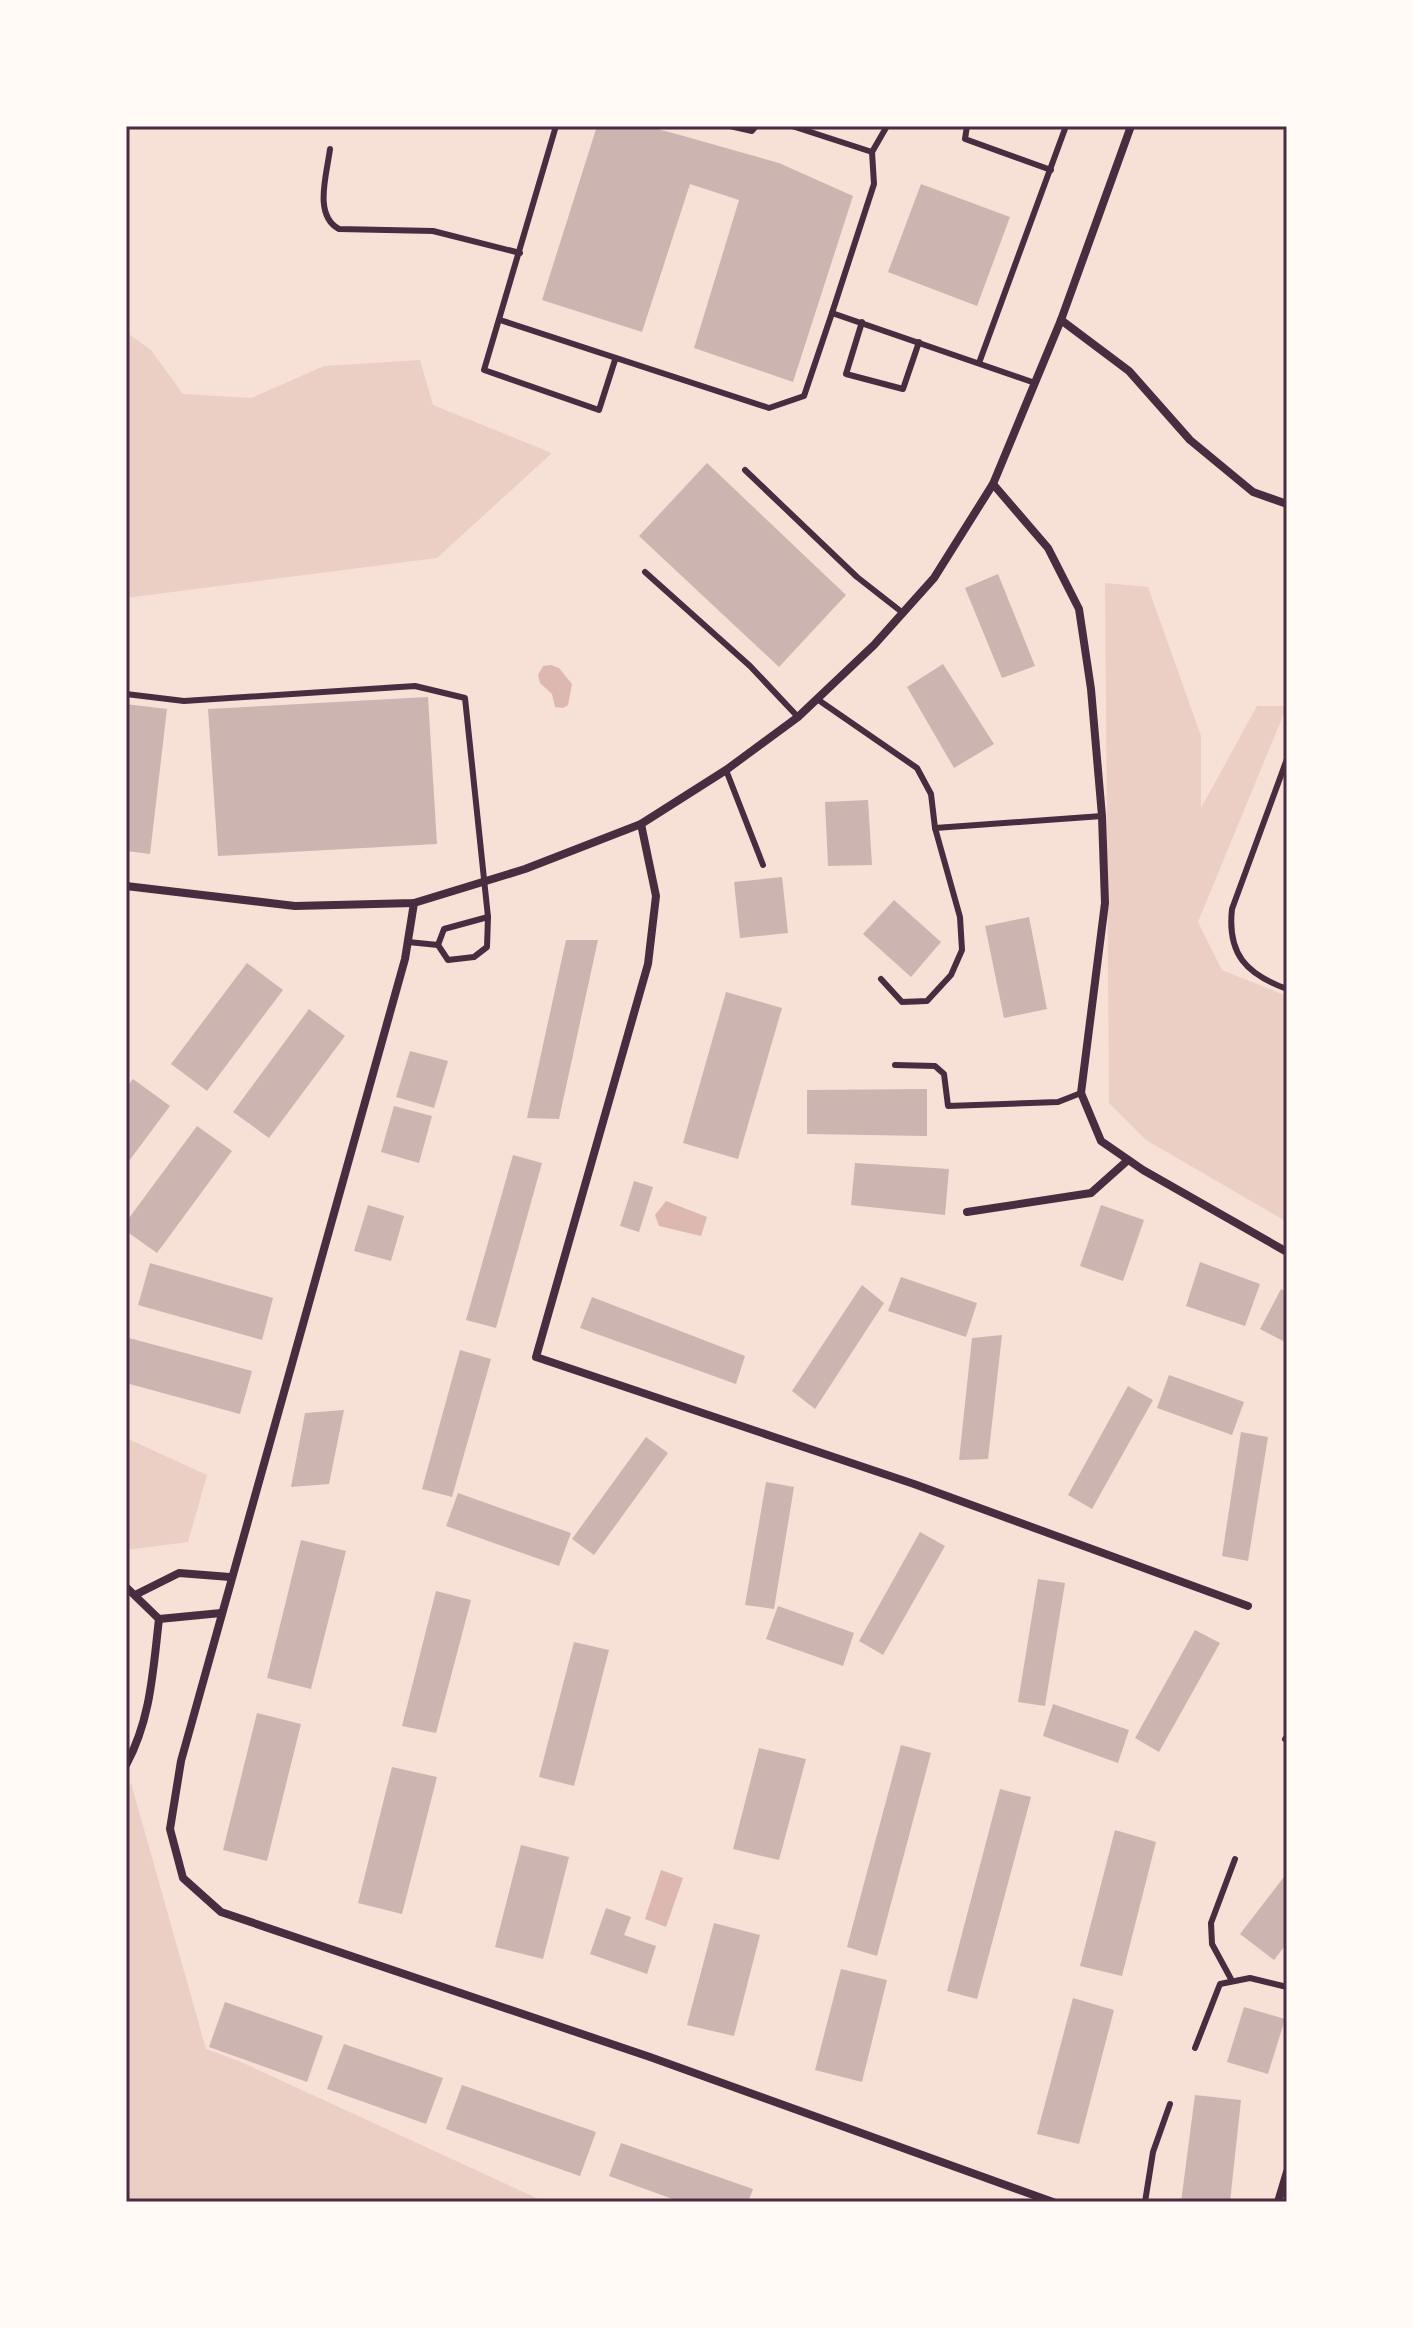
<svg xmlns="http://www.w3.org/2000/svg" width="1413" height="2328" viewBox="0 0 1413 2328" font-family="Ubuntu,sans-serif">
<style>
.green{fill:#ebcfc5}
.water{fill:#dcb8b0}
.building{fill:#ccb4b1}
.lines{fill:none;stroke-linecap:round;stroke-linejoin:round}
.service{stroke:#4a2c40;stroke-width:6}
.minor{stroke:#4a2c40;stroke-width:8}
.neatline{fill:none;stroke:#4a2c40;stroke-width:3}
</style>
<rect width="100%" height="100%" fill="#f7e1d7"/>
<g class="green">
<path d="M126,332l25,18 32,44 68,4 73,-32 96,-6 13,45 119,48 -115,105 -311,40z"/>
<path d="M1105,583l43,4 53,149v72l56,-102h30l-89,216 24,48 65,26v226l-141,-82 -37,-37z"/>
<path d="M126,1438l81,37 -19,67 -62,8z"/>
<path d="M131,1783l75,266 33,12 306,141h-419v-411z"/>
</g>
<g class="water">
<path d="M551,665l8,3 13,16 -4,21 -5,3 -8,-1 -3,-13 -12,-11 -2,-8 5,-9z"/>
<path d="M666,1201l41,16 -6,19 -42,-10 -4,-11z"/>
<path d="M661,1870l22,8 -17,49 -21,-8z"/>
</g>
<g class="building">
<path d="M597,126h49l34,9 99,28 74,33 -60,186 -99,-34 45,-148 -49,-16 -48,148 -100,-32z"/>
<path d="M921,184l89,33 -33,89 -89,-34z"/>
<path d="M707,463l139,132 -67,72 -140,-131z"/>
<path d="M998,574l37,92 -33,12 -37,-90z"/>
<path d="M943,664l51,80 -40,24 -47,-81z"/>
<path d="M428,697l9,147 -219,12 -10,-147z"/>
<path d="M126,704l41,5 -17,145 -24,-3z"/>
<path d="M868,800l4,65 -44,1 -3,-64z"/>
<path d="M782,877l6,56 -48,5 -6,-56z"/>
<path d="M894,900l47,42 -30,35 -48,-43z"/>
<path d="M1029,917l18,92 -43,9 -19,-92z"/>
<path d="M566,940h32l-39,179 -32,-1z"/>
<path d="M247,963l36,27 -76,101 -36,-27z"/>
<path d="M726,992l56,16 -44,151 -55,-16z"/>
<path d="M309,1009l36,27 -76,102 -36,-26z"/>
<path d="M410,1051l38,10 -14,47 -38,-11z"/>
<path d="M133,1079l37,27 -44,59v-77z"/>
<path d="M927,1089v47l-120,-2v-44z"/>
<path d="M394,1106l38,10 -13,47 -38,-11z"/>
<path d="M197,1126l35,25 -75,102 -31,-22v-9z"/>
<path d="M513,1155l29,8 -46,165 -30,-8z"/>
<path d="M855,1163l94,6 -4,46 -94,-10z"/>
<path d="M634,1181l19,6 -14,45 -19,-6z"/>
<path d="M368,1205l36,11 -13,45 -37,-10z"/>
<path d="M1101,1205l43,15 -21,61 -43,-15z"/>
<path d="M1200,1262l60,22 -15,42 -59,-20z"/>
<path d="M150,1263l123,35 -11,42 -124,-35z"/>
<path d="M901,1277l76,26 -11,34 -78,-26z"/>
<path d="M862,1285l22,18 -69,106 -23,-18z"/>
<path d="M1281,1289l6,3v51l-27,-14z"/>
<path d="M592,1297l153,59 -9,28 -156,-56z"/>
<path d="M1002,1335l-14,124 -29,1 13,-122z"/>
<path d="M129,1338l123,33 -12,43 -114,-31z"/>
<path d="M460,1350l31,9 -39,138 -30,-8z"/>
<path d="M1169,1375l75,27 -12,33 -75,-27z"/>
<path d="M1128,1386l25,14 -61,109 -24,-14z"/>
<path d="M344,1410l-15,74 -38,3 14,-74z"/>
<path d="M1241,1432l27,5 -20,124 -26,-5z"/>
<path d="M646,1437l22,16 -74,102 -22,-16z"/>
<path d="M766,1482l28,5 -20,122 -29,-4z"/>
<path d="M458,1493l113,40 -12,33 -113,-40z"/>
<path d="M920,1532l25,14 -62,109 -24,-14z"/>
<path d="M301,1540l45,11 -35,138 -44,-11z"/>
<path d="M1038,1579l27,4 -20,123 -27,-4z"/>
<path d="M436,1591l35,9 -35,133 -34,-7z"/>
<path d="M778,1606l76,27 -11,33 -77,-27z"/>
<path d="M1195,1630l25,13 -61,109 -24,-14z"/>
<path d="M574,1642l35,8 -35,136 -35,-9z"/>
<path d="M1053,1704l76,26 -11,33 -75,-27z"/>
<path d="M257,1713l44,11 -34,137 -44,-11z"/>
<path d="M901,1745l30,8 -54,203 -30,-9z"/>
<path d="M759,1748l47,11 -27,101 -46,-11z"/>
<path d="M392,1767l45,10 -35,137 -44,-11z"/>
<path d="M1000,1789l31,8 -54,202 -30,-8z"/>
<path d="M1115,1830l41,12 -34,134 -42,-10z"/>
<path d="M521,1845l48,12 -26,102 -48,-12z"/>
<path d="M1287,1873v70l-13,17 -34,-26z"/>
<path d="M606,1908l25,9 -7,18 32,11 -9,28 -57,-20z"/>
<path d="M714,1923l46,12 -26,101 -47,-11z"/>
<path d="M841,1969l46,11 -25,102 -47,-12z"/>
<path d="M1073,1998l41,12 -35,134 -42,-10z"/>
<path d="M225,2002l98,34 -16,46 -98,-35z"/>
<path d="M1244,2007l41,12 -17,55 -41,-12z"/>
<path d="M344,2044l99,34 -17,46 -99,-35z"/>
<path d="M462,2085l134,47 -16,44 -134,-47z"/>
<path d="M1195,2095l46,5 -11,102h-49z"/>
<path d="M621,2143l132,46 -5,13h-67l-72,-26z"/>
</g>
<g class="lines">
<g class="service">
<path d="M556,126l-72,244 115,40 16,-50"/>
<path d="M730,126l22,5 4,-5"/>
<path d="M792,126l80,26"/>
<path d="M887,126l-15,26 2,32 -42,129 203,70"/>
<path d="M967,126l-2,13 86,31"/>
<path d="M330,149c-3,25 -17,66 9,80l94,2 87,22"/>
<path d="M500,320l269,88 35,-12 28,-83"/>
<path d="M862,322l-16,52 57,15 16,-47"/>
<path d="M979,363l87,-237"/>
<path d="M745,470l112,107 46,36"/>
<path d="M645,572l105,94 48,51"/>
<path d="M126,694l58,7 231,-15 50,12 23,219 -44,12 -6,16 -30,-3"/>
<path d="M817,699l100,69 14,26 4,34 25,89 2,33 -11,25 -24,26 -25,1 -21,-23"/>
<path d="M1287,759l-55,150c-5,45 14,65 55,80"/>
<path d="M726,770l37,95"/>
<path d="M935,828l167,-12"/>
<path d="M438,945l10,15 26,-3 13,-10 1,-30"/>
<path d="M895,1065l40,1 9,8 4,32 110,-4 23,-9"/>
<path d="M1285,1739l2,1"/>
<path d="M1231,1979l-19,-35 -1,-21 24,-64"/>
<path d="M1195,2048l25,-64 30,-6 37,9"/>
<path d="M1145,2202l8,-50 17,-48"/>
</g>
<g class="minor">
<path d="M1061,320l68,51 61,69 63,52 34,12"/>
<path d="M993,484l55,64 31,61 12,80 11,127 3,87 -24,190 20,48 42,29 144,82"/>
<path d="M641,824l15,72 -8,68 -112,393 378,127 334,122"/>
<path d="M126,886l169,20 119,-3 111,-34 116,-45 85,-54 72,-53 76,-72 60,-67 59,-94 68,-164 70,-194"/>
<path d="M414,903l-9,56 -224,802 -11,68 13,49 38,34 429,145 403,145"/>
<path d="M967,1212l124,-19 37,-33"/>
<path d="M126,1587l33,32c-6,51 -8,100 -33,146"/>
<path d="M137,1594l42,-21 51,4"/>
<path d="M159,1619l62,-6"/>
<path d="M1278,2202l9,-30"/>
</g>
</g>
<rect width="1413" height="2328" fill="none" stroke="#fffaf5" stroke-width="256"/>
<rect x="128" y="128" width="1157" height="2072" class="neatline"/>
</svg>
